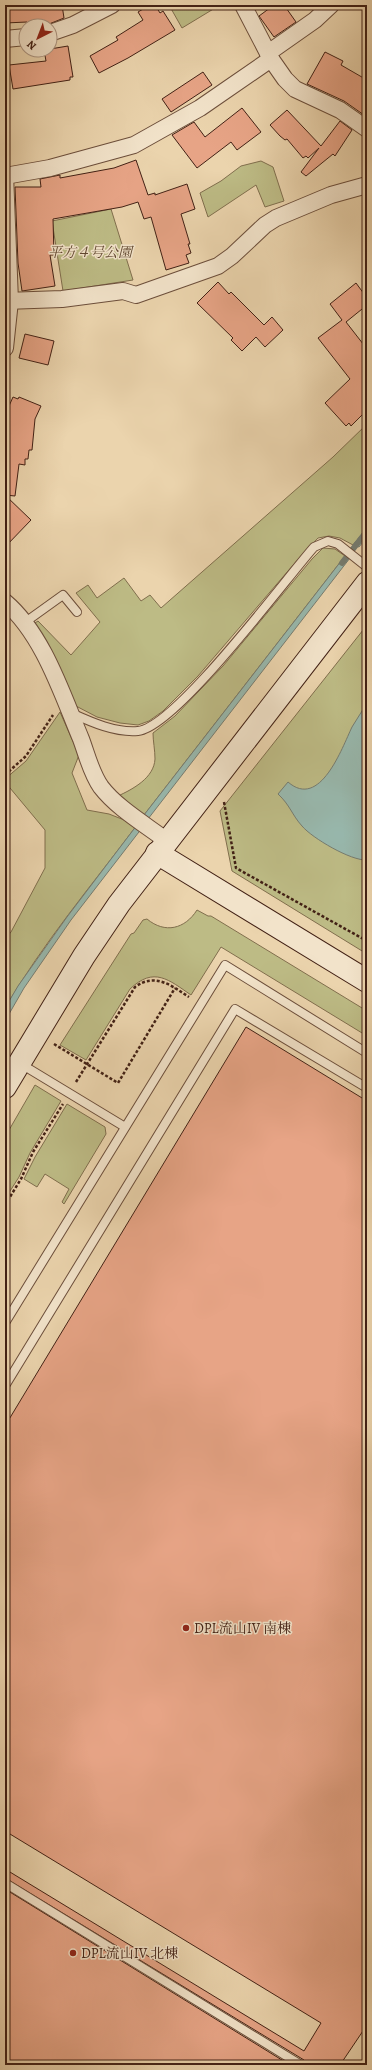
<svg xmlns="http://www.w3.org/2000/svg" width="372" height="2070" viewBox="0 0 372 2070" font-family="Alegreya,'Noto Serif JP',serif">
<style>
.green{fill:#bdbb85;stroke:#806e4d}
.water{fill:#98b8ad;stroke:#767c70}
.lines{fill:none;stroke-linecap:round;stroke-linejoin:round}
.stream{stroke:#767c70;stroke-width:6}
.building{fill:#e7a486;stroke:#422115}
.lane-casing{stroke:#6c4e3b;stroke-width:10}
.street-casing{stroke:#6c4e3b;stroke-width:18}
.secondary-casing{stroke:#422115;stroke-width:24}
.path{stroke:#422115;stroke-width:2.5;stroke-dasharray:3 2;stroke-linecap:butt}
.lane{stroke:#f2e3ca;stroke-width:8}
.street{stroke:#f2e3ca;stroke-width:16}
.secondary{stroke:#f2e3ca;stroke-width:22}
.poi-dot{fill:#8f2418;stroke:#f2e3ca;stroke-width:1.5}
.labels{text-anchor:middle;stroke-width:3;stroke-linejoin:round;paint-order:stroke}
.park-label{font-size:14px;font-style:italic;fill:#614831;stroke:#f2e3ca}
.poi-label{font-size:14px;fill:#422115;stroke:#f2e3ca;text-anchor:start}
</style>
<rect width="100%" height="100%" fill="#ebd4ad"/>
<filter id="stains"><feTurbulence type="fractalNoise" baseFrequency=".005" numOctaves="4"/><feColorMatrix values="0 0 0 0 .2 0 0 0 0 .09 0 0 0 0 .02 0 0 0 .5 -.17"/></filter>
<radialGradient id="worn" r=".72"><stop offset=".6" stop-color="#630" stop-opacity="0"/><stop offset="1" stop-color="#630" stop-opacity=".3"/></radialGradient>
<g class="green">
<path d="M169,5h51l-38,23z"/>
<path d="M261,161l12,6 11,34 -19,6 -9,-22 -48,32 -8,-24 21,-12 20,-15z"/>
<path d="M111,209l22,71 -70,11 -11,-70z"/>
<path d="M367,424v104l-14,17 -13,-7 -11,-2 -11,2 -18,19 -102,119 -35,35 -14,10 -11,4 -18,-2 -23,-6 -21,-11 -44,-81 6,-4 33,34 29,-33 -24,-29 12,-8 9,13 27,-20 17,23 9,-6 11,13 172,-151z"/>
<path d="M323,548l12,1 10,7 -201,259 -26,-19c15,-7 36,-18 37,-37 0,-9 -2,-18 -2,-26l22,-17 48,-50 89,-107z"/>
<path d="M367,625v329l-135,-83 -12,-60z"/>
<path d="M60,712l19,43 -7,18 15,37 22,4 28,11c-45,60 -94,118 -132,183v-69l6,-7 34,-64v-38l-40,-48v-3l21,-18z"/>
<path d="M197,910l11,6h3l156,95v25l-146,-89 -30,48c-22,-15 -37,-29 -61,-6l-44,71 -26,-15 71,-111 3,-1 9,-13 4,-1c18,15 38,10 50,-9z"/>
<path d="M35,1085l26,16 -31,52 -11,24 -14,22v-62z"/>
<path d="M67,1104l38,23 1,7 -42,70 -2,-2 7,-13 -24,-15 -8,13 -13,-8 11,-22z"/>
</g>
<g class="water">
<path d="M367,528v9l-8,10 -6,-2z"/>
<path d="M345,556l5,2 -202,261 -4,-4z"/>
<path d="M367,703v157c-16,1 -55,-22 -65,-34 -10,-11 -12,-21 -24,-32l10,-12c32,28 54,-34 64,-55 5,-8 10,-16 15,-24z"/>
<path d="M137,825l5,3 -71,92 -47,68 -19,33v-13l13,-22 49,-69z"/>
</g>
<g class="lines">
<path class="stream" d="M342,563l25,-32"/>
</g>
<g class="building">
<path d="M5,5h57l2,13 -20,8h-3l-1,-4 -12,2 -1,-2 -22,1z"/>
<path d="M150,5h5l5,8 3,-2 12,19 -47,28 -29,15 -9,-17 28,-16 -2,-3 27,-17 -5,-8z"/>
<path d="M274,5h10l12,17 -22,15 -15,-21z"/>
<path d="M68,46l5,31h-3v3l-57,9 -4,-24 37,-4 -2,-11z"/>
<path d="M325,52l18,9 -2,4 26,15v32l-3,3 -20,-14 -37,-17z"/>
<path d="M203,72l9,13 -41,27 -9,-13z"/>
<path d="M242,108l19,24 -24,18 -6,-8 -34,26 -25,-33 22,-13 11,15z"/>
<path d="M287,110l34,36 19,-25 12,9 -17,26 -2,-2 -27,22 -5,-4 18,-24 -11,10 -2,-2 -3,2 -16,-19 -2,1 -5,-4 -10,-11z"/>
<path d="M136,160l12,35 7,-2v2l32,-11 8,25 -14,5 9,30h-2l3,9 -5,2 3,8 -23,7 -15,-53 -7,2 -6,-17 -16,5 -69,12 1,36h-4l5,31 -33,5 -4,-28 -3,-76h26l-1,-8 20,-4v3l54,-10z"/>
<path d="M218,282l11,12 2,-2 33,33 8,-8 11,13 -18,17 -9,-10 -14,14 -11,-11 2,-2 -36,-35z"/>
<path d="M356,283l11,15v7l-21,17 21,27v61l-16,16 -2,-3 -3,3 -21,-23 25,-24 -32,-41 24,-18 -12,-16z"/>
<path d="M25,334l29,7 -6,24 -29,-7z"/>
<path d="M13,397l5,2 1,-2 22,9 -6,13 -3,31h-3l-1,9h-3v6l-6,-1 -4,32 -10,-1 26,25 -26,27v-110l2,-21 -2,-1z"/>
<path d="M246,1027l121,74v924l-27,40h-34l-2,-5 -299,-182v-9l299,182 17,-28 -316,-192v-405z"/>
<path d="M5,1889l285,176h-285z"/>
</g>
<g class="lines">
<g class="lane-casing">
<g id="lane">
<path d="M24,623l39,-28 14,17"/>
<path d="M71,713c20,9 44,20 67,18 38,-4 146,-150 176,-184l14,-6 10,3 29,23"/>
<path d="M21,1064l104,63"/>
<path d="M5,1323l220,-358 142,88"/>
<path d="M5,1386l230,-377 132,79"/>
<path d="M5,1883l296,182"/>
<path d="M365,2065l2,-4"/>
</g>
</g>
<g class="street-casing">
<g id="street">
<path d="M243,5l28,54 14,20 10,10 45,21 27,19"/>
<path d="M50,33l23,-8 39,-20"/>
<path d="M5,39l21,-2"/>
<path d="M268,53l47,-33 16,-15"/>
<path d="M5,174l5,127 -5,47"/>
<path d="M5,176l45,-8 84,-23 66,-37 71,-49"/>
<path d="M5,301l57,-2 61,-8 13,4 82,-29 14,-10 33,-31 11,-7 55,-23 36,-10"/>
<path d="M5,602c38,32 57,92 76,137 6,16 10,34 20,48 16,21 45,38 66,54"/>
</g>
</g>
<g class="secondary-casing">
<g id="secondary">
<path d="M157,853l210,128"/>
<path d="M5,1087l79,-131 35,-52 248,-321"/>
</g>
</g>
<g class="path">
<path d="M5,775l21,-19 27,-41"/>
<path d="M224,802l12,66 131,73"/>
<path d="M54,1044l64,39 57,-95"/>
<path d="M76,1082l59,-95c20,-15 37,-1 54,10"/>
<path d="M5,1205l16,-26 12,-27 30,-48"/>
</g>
<use href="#lane" class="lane"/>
<use href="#street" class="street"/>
<use href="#secondary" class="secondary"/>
</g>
<g class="poi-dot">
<circle cx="186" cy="1628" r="4"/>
<circle cx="73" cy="1953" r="4"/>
</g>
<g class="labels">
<g class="park-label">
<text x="90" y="257">平方４号公園</text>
</g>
<g class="poi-label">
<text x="194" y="1633">DPL流山IV 南棟</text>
<text x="81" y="1958">DPL流山IV 北棟</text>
</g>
</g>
<rect width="372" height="2070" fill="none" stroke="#ebd4ad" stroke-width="20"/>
<rect x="6" y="6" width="360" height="2058" fill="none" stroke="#422115" stroke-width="2"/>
<rect x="10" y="10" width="352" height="2050" fill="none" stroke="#422115"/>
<g transform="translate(38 38) rotate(222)"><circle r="19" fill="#f2e3ca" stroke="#ac9582"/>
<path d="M0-3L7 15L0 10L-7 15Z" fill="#8f2418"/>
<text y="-6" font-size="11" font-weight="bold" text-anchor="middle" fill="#422115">N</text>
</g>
<rect width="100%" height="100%" filter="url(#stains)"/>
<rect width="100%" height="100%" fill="url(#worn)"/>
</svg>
